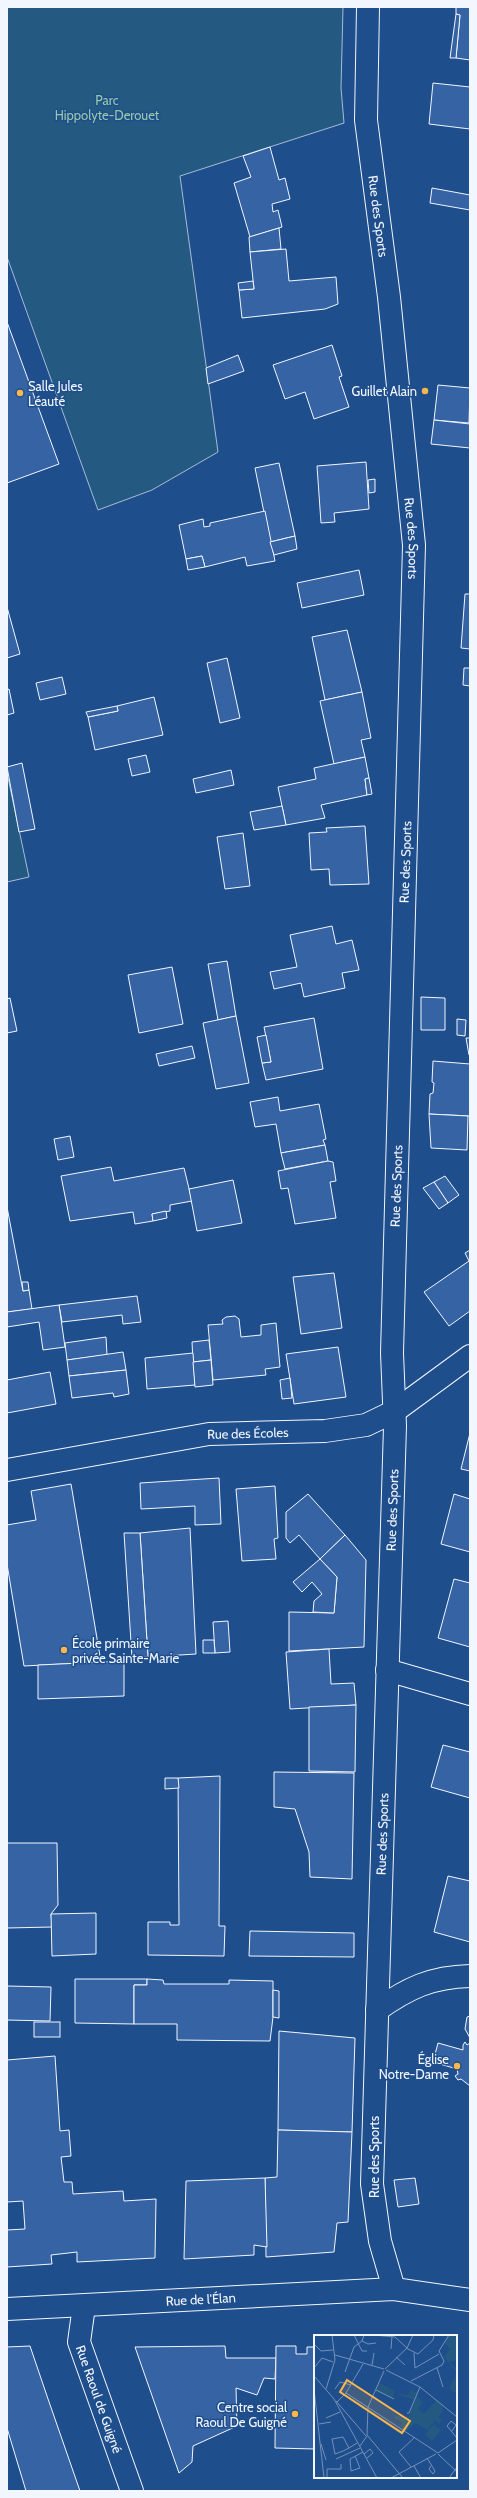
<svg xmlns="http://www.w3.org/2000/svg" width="477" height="2498" viewBox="0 0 477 2498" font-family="Cabin,sans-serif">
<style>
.green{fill:#245a82;stroke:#a8bbd7}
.building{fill:#3563a3;stroke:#f2f6ff}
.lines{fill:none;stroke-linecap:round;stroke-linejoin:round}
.minor-casing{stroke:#f2f6ff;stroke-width:24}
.minor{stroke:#1f4e8c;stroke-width:22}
.poi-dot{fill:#ffb74d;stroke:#1f4e8c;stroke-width:1.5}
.labels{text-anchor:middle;stroke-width:3;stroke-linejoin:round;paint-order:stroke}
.park-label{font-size:13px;fill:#97c8a6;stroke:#1f4e8c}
.street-label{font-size:13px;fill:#f2f6ff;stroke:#1f4e8c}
.poi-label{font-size:13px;fill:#f2f6ff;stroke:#1f4e8c;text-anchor:end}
.inset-road{fill:none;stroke:#7391ba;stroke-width:1}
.view{fill:#ffb74d;fill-opacity:0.15;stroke:#ffb74d;stroke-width:2}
.inset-edge{fill:none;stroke:#f2f6ff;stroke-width:2}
</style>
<rect width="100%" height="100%" fill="#1f4e8c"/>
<g class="green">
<path d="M7,7h336l-2,81 3,35 -164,53 38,276 -66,38 -54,20 -91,-253z"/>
<path d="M7,773l22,104 -22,5z"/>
</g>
<g class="building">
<path d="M456,7h14v53l-14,-2 4,-43 -4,-1z"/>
<path d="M456,14l4,1 -4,43h-6z"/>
<path d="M433,83l37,4v42l-41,-5z"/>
<path d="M270,147l9,33 6,-2 5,21 -18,5 1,8 5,-2 4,17 -32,10 -16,-54 17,-6 -8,-21z"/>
<path d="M432,188l38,7v15l-40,-7z"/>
<path d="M279,228l2,21 -31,3 -1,-15z"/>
<path d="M286,249l3,32 47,-4 2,27 -13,5 -83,9 -3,-28 15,-1 -4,-37z"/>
<path d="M253,281l1,8 -15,1 -1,-7z"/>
<path d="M7,322l52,142 -52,19z"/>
<path d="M332,345l10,31 -3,1 10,30 -35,12 -9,-27 -20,7 -12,-34z"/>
<path d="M238,355l6,16 -36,13 -2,-16z"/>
<path d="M438,385l32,3 -1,35 -35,-3z"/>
<path d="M434,420l36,4v24l-39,-4z"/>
<path d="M366,462l3,47 -35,4 1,9 -14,1 -4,-57z"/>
<path d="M279,463l16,73 -25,6 -15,-74z"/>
<path d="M375,479v13l-6,1 -1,-13z"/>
<path d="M265,511l10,50 -28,5 -2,-9 -40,10 -3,-11 -16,3 -7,-34 24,-6 1,8 6,-1v-3z"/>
<path d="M295,536l2,13 -23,6 -4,-13z"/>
<path d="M202,556l3,11 -17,3 -2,-11z"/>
<path d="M359,570l5,25 -62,13 -5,-25z"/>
<path d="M465,594h5v55l-9,-1z"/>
<path d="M7,607l13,47 -13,4z"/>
<path d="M347,630l15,62 -37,8 -13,-63z"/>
<path d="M227,658l13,60 -20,5 -13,-60z"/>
<path d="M464,668h6v18l-7,-1z"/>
<path d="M62,677l4,17 -26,6 -4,-17z"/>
<path d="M9,689l5,24 -7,2v-25z"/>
<path d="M362,692l9,46 -10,2 4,17 -31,7 -14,-63z"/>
<path d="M154,697l9,38 -68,15 -7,-33 30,-6 -1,-5z"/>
<path d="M117,706l1,5 -30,6 -2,-5z"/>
<path d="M146,755l4,17 -18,4 -4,-17z"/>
<path d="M365,757l4,21 -4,1 2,16 -46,10 4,13 -39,7 -8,-38 38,-8 -2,-11z"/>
<path d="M22,763l13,66 -16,3 -12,-65z"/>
<path d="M231,770l3,15 -38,8 -3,-14z"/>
<path d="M369,778l3,16 -5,1 -2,-16z"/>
<path d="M282,806l4,19 -32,5 -4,-18z"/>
<path d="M365,826l4,58 -39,1 -1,-16 -18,1 -2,-37 18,-1 -1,-4z"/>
<path d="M243,833l7,53 -25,3 -8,-52z"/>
<path d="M332,926l4,18 16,-4 7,30 -17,3 3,15 -41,9 -3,-14 -27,6 -4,-17 27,-5 -7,-32z"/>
<path d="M227,961l9,55 -18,4 -10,-56z"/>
<path d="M172,967l11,57 -44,9 -11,-58z"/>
<path d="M421,997l24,1v32h-24z"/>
<path d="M10,998l7,33 -10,2v-34z"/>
<path d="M236,1016l13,67 -33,6 -13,-66z"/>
<path d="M314,1018l9,51 -57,11 -4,-17 9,-1 -7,-35z"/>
<path d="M457,1019l9,1 -1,16 -8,-1z"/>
<path d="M266,1035l5,27 -9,1 -5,-26z"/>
<path d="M466,1038h4v17h-1z"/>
<path d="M192,1046l3,12 -36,8 -3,-12z"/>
<path d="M433,1061l37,3v52l-41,-2 1,-20 3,-1 1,-10 -2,-1z"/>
<path d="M278,1097l2,14 39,-7 7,35 -3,1 2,5 -44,8 -5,-29 -21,3 -5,-25z"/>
<path d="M429,1114l39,2 -1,34 -36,-2z"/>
<path d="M70,1136l4,21 -16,3 -4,-21z"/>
<path d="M325,1145l3,16 -43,8 -4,-16z"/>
<path d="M328,1161l5,1 3,19 -6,1 6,36 -41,6 -7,-36 -7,1 -3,-18z"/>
<path d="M111,1167l3,14 70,-13 8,33 -22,4v6l-18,3 1,7 -18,3 -2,-12 -63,9 -9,-45z"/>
<path d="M445,1176l14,19 -11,8 -14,-21z"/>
<path d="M233,1180l9,43 -45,8 -8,-42z"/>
<path d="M434,1182l14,21 -9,6 -16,-21z"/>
<path d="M7,1207l16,84 6,-1 3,19 -25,3z"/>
<path d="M166,1211l1,7 -14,3 -1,-7z"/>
<path d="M470,1250v61l-21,15 -25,-34 45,-31 -4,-8z"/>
<path d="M334,1273l8,55 -41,6 -8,-57z"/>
<path d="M22,1282h6l1,8 -6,1z"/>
<path d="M137,1296l4,26 -18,2 -1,-9 -60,7 -3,-17z"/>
<path d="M59,1305l6,42 -22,3 -4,-28 -32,5v-15z"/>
<path d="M235,1316l4,3 2,18 20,-2v-10l15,-2 4,44 -15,2 1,6 -53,5 -5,-55 15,-1 -1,-4 4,-3z"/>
<path d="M106,1337l1,18 -40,5 -2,-17z"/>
<path d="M209,1340l2,20 -18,2 -1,-20z"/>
<path d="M338,1347l8,50 -52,7 -8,-50z"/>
<path d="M123,1352l3,18 -57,6 -2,-16z"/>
<path d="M193,1353l2,32 -48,4 -2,-31z"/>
<path d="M211,1360l2,25 -18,2 -2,-25z"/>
<path d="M126,1370l3,24 -15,3 -1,-4 -41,5 -3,-22z"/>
<path d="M50,1372l6,32 -49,9v-33z"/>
<path d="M290,1378l2,20 -10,1 -2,-19z"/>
<path d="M470,1433v38l-9,-2z"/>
<path d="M219,1478l2,46 -26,1v-19l-54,3 -1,-26z"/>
<path d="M71,1484l30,178 -77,4 -17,-102v-39l29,-5 -5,-29z"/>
<path d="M275,1486l3,52 -4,1 2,20 -34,2 -6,-72z"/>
<path d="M308,1494l37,41 -25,24 -21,-24 -9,8 -4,-5v-26z"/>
<path d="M454,1494l16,5v53l-29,-8z"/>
<path d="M190,1528l6,126 -48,3 -8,-124z"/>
<path d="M124,1533h16l8,124 -16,1z"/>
<path d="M345,1535l21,25 -2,87 -75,4v-39l45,1 3,-36 -17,-18z"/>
<path d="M320,1559l17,18 -3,36 -21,-1 1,-11 8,-7 -10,-12 -10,10 -9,-10z"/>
<path d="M454,1579l16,4v64l-32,-9z"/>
<path d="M228,1621l2,31 -15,1 -2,-31z"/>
<path d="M203,1640h11l1,13h-12z"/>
<path d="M329,1649l2,35 23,-1 2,22 -66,4 -4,-57z"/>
<path d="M124,1661v35l-86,3v-34z"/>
<path d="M356,1705l-1,67 -46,-1v-64z"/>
<path d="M443,1745l27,7v46l-39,-11z"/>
<path d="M274,1772l80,1 -2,106 -42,-2 -1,-25 -14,-43 -21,-2z"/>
<path d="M220,1776l-1,150h6l-1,30 -76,-1v-33h22v3h9l-1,-147z"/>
<path d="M165,1778h13l1,10 -14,1z"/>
<path d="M7,1843h50l1,62 -7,9 1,13 -45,1z"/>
<path d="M448,1876l22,5v61l-36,-10z"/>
<path d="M96,1913v41l-44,2 -1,-42z"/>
<path d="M250,1931l104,2v24l-105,-1z"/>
<path d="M75,1979h72v6h-13v39l-59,-1z"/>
<path d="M147,1979l16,1 1,4h65v-4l44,1v36l-3,24 -93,-1v-16h-43v-39h13z"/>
<path d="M7,1986l44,1 -1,34 -43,-1z"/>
<path d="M273,1990l6,1v27l-6,-1z"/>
<path d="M470,2016v22l-5,-9 2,-12z"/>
<rect x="34" y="2022" width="26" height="15"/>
<path d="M279,2031l76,7 -3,94 -74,-2z"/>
<path d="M465,2042l2,3 3,-2v43l-9,-7 -3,1 -3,-4 3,-2 -1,-5 -24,-7 5,-19 25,7v-5z"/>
<path d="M55,2056l5,75 9,-1 2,26 -10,1 3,25h8l1,12 50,-3 1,10 32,-2 -1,59 -78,4v-10l-26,3 1,9 -45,3v-37l18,-1 -2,-28 -16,1v-142z"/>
<path d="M278,2130l74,2 -4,90 -11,1 -3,29 -68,5 -1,-79 12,-1z"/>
<path d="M265,2178l2,69 -13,-2v10l-70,4 2,-78z"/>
<path d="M415,2178l4,26 -21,3 -4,-27z"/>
<path d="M30,2346l17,50 33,95h-54l-19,-63v-81z"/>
<path d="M225,2346l1,12h50l-1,21 -11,-1 -7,17 -21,-7 1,38 -44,20 -1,16 -13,11 -44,-126z"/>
<path d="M276,2346h20v8h11v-7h8v102l-40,-1z"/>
</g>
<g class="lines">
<g class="minor-casing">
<g id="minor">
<path id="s1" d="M368,7l-2,113 23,177 25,248 -22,808 3,73 -23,758 8,57 14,48"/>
<path id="s2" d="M7,1470l202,-36 116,-3 41,-6 29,-14 75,-55"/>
<path d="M387,1670l83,24"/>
<path d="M377,2010c31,-22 54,-33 93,-34"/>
<path id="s3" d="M84,2306l-5,36 53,149"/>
<path id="s4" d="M7,2309l387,-20 76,11"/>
</g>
</g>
<use href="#minor" class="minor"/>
</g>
<g class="poi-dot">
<circle cx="425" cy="391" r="4"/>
<circle cx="20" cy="393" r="4"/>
<circle cx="64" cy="1650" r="4"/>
<circle cx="457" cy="2066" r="4"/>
<circle cx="295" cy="2414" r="4"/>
</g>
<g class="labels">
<g class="park-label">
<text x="107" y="105">Parc<tspan x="107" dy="15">Hippolyte-Derouet</tspan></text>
</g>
<g class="street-label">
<text dy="5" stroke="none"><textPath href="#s1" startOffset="210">Rue des Sports</textPath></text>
<text dy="5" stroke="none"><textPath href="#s1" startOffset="534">Rue des Sports</textPath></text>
<text transform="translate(405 862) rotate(-88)" y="5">Rue des Sports</text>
<text transform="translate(396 1186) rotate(-88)" y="5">Rue des Sports</text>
<text dy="5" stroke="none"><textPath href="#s2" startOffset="244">Rue des Écoles</textPath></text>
<text transform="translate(392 1510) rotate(-88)" y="5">Rue des Sports</text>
<text transform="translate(382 1834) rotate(-88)" y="5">Rue des Sports</text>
<text transform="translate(374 2157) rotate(-90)" y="5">Rue des Sports</text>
<text dy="5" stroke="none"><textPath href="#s4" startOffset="194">Rue de l'Élan</textPath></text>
<text dy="5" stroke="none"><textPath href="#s3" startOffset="97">Rue Raoul de Guigné</textPath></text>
</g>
<g class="poi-label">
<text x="28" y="391" text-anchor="start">Salle Jules<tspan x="28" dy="15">Léauté</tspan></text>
<text x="417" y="396">Guillet Alain</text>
<text x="72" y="1648" text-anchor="start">École primaire<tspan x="72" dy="15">privée Sainte-Marie</tspan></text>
<text x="449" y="2064">Église<tspan x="449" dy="15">Notre-Dame</tspan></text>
<text x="287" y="2412">Centre social<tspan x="287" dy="15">Raoul De Guigné</tspan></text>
</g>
</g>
<g transform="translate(314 2335)">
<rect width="143" height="143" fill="#1f4e8c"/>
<path d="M135,0h8v25l-8,2 8,7v25l-8,-6 8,-16 -13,-15 6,-8 -5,-6zM65,48l16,8 -3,7 -15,-8zM105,52l-5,13 -19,-7 13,2 3,-5 5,2zM103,61l6,7 -5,5 6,6 13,-14 5,5 1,6 -5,6 4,3 -3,4 -4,-4 -10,14 2,-4 -11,-7 -10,8 -5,-4 1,-5 -7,-3v-4l11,2 1,-4 1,5zM120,89l7,6 -9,11 -7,-6z" fill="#245a82"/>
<path class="inset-road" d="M40,0l8,16h5M59,0l22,2 12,11M48,6l6,3 8,-1M0,9l7,7 12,-1M92,13l12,6 15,-14 1,-5M77,14l1,-13M100,18l1,15 24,-14M21,20l49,14M82,22l9,8M58,30l2,-12M0,33l8,-10 11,4M123,33l6,19M71,34l22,-21 6,-13M72,35l34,17 37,30M70,36l-16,36 -1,28 36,43M31,37l9,-25 8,-6 2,-6M0,41l20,23 43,79M97,46l31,-16 2,-4 -5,-10 10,-16M0,54l10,89M12,54l9,-29 -3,-25M21,54l5,-7 11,3M62,55l18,9M32,58l92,60M22,66l30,35M23,67l9,-9 17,-29M93,78h2l11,-26M12,83l14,-6M5,89l12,-2M138,96l4,-6 -5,-4 -4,5 10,12M7,109l5,16M46,111l7,-10M35,113l-6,-11 -11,2 3,15 8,-3 6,-3 8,-5M124,118l19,-13M50,119l6,-5 3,4 -6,5M124,119l19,18M41,121l5,12 -9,3 -1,-12 13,-7M113,123l8,13 -2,3 -4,-5 2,-3M22,124l24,-11M100,131l7,12M97,132l-12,-15 16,-15M13,143v-9h14v-5M77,143l45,-24M135,143l8,-11"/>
<path class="view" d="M33,45l63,41 -8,12 -62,-41z"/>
<rect width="143" height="143" class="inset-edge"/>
</g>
<rect width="477" height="2498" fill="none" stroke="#f2f6ff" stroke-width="16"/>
</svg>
